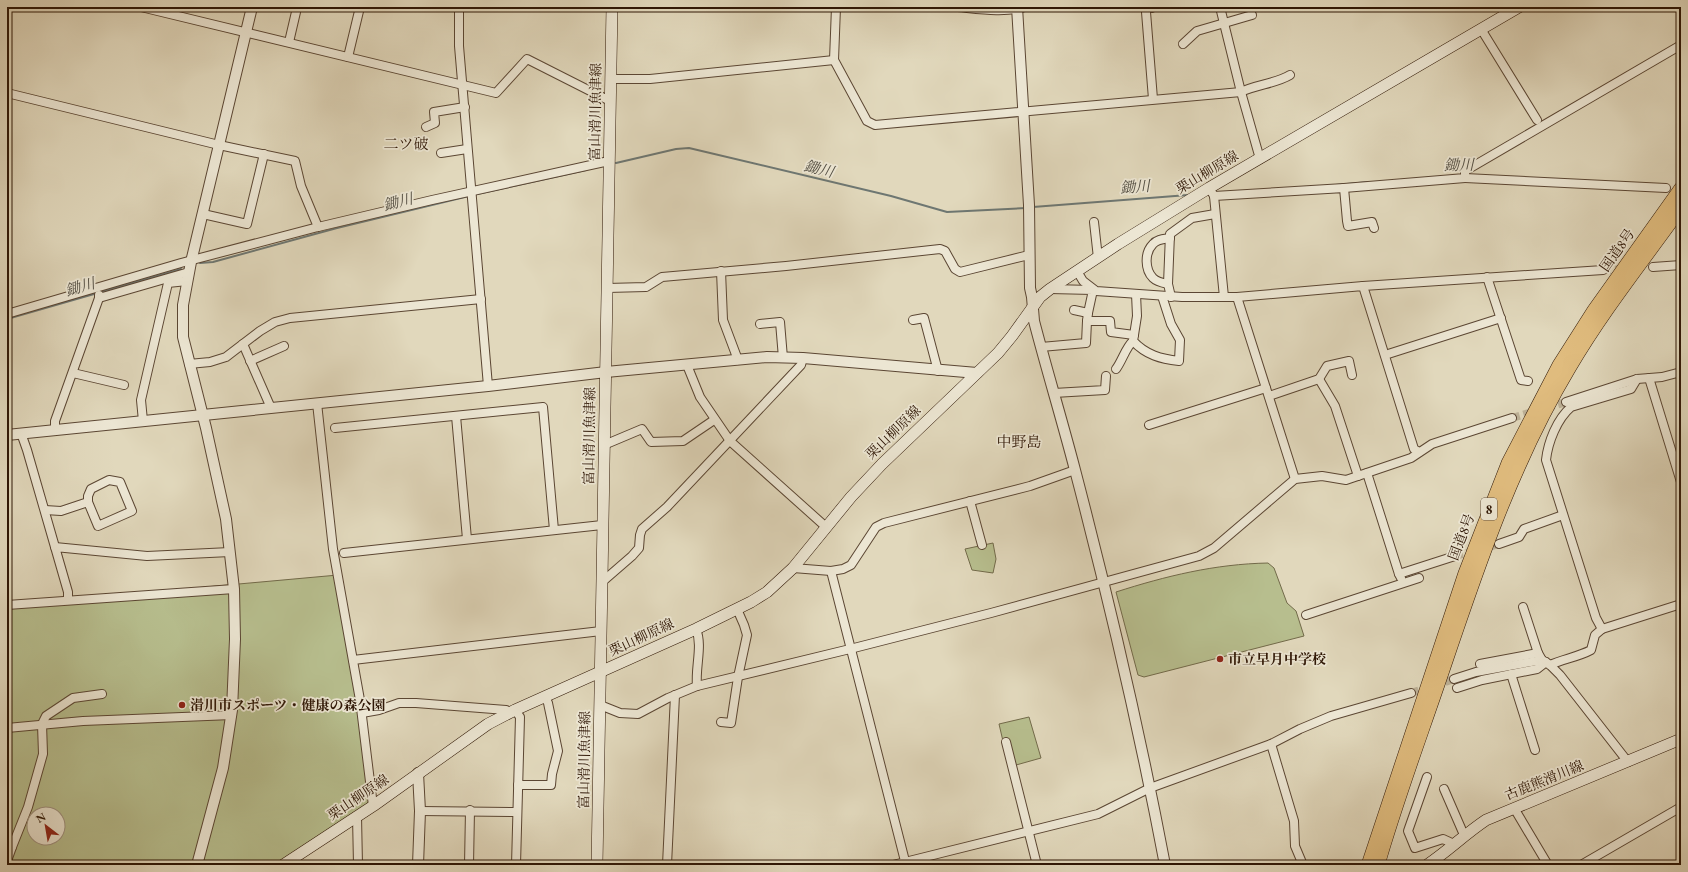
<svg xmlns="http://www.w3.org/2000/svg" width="1688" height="872" viewBox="0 0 1688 872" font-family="'EB Garamond','Noto Serif JP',serif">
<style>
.green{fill:#b7be8e;stroke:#726a4a;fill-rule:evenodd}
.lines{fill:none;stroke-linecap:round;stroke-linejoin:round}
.stream{stroke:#6e7772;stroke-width:2}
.minor-tunnel{stroke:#bdb197;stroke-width:8;stroke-dasharray:8 4;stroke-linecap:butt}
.minor-casing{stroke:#5b4633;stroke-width:10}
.tertiary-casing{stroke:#5b4633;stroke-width:12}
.secondary-casing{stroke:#2e1605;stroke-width:12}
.trunk-casing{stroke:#2e1605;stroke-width:14}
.minor{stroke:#ece6d3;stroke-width:8}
.tertiary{stroke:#ece6d3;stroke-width:10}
.secondary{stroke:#ece6d3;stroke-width:11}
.trunk{stroke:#e0bc7e;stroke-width:13}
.poi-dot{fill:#8f2418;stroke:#ece6d3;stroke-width:1.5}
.labels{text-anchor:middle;stroke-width:3.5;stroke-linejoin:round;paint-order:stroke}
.shield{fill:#ece6d3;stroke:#675443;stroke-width:1}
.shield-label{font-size:13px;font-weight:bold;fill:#2e1605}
.street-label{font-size:14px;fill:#2e1605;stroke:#ece6d3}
.poi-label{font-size:14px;font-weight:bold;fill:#2e1605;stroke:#ece6d3;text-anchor:start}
.neighbourhood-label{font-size:15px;fill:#2e1605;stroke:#ece6d3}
.water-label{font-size:15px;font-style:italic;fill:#534f44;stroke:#ece6d3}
</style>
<rect width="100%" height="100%" fill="#e1d8bc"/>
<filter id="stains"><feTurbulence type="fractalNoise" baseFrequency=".005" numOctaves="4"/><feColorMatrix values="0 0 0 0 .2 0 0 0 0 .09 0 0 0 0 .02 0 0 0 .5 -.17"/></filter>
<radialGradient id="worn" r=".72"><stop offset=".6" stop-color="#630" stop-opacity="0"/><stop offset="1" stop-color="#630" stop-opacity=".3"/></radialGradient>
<g class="green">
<path d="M993,543l3,16 -3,14 -21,-3 -7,-21z"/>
<path d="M1268,563l6,5 13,35 9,8 8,25 -160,41 -6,-2 -22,-83c50,-16 99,-28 152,-29z"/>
<path d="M338,575l35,231 -90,59h-276v-260zM34,814h24v24h-24z"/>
<path d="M1029,717l12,41 -32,9 -10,-43z"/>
</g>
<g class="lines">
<g class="stream">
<path d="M616,163l60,-14 13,-1 202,48 56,16 79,-4"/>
<path d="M1336,185l33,-3"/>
<path d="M473,195l113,-25"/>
<path d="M1033,207l155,-12"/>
<path d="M200,263l13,-1 124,-34 132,-32"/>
<path d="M7,319l174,-50"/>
</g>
<g class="minor-tunnel">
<path d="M1603,270l22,-1"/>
<path d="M1512,418l54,-16"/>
<path d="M1455,556l44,-12"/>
<path d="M1411,693l43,-14"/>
</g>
<g class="minor-casing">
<g id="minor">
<path d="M141,7l355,86 31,-34 83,42"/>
<path d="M459,7v39l29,340"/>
<path d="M836,7l-2,53 33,61 8,4 366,-33c16,-8 34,-8 49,-17"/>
<path d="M958,7c21,2 46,6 67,0"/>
<path d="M1152,7v1"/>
<path d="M1220,7l21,85 19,67"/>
<path d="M1146,12l7,87"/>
<path d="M1481,29l56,91"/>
<path d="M289,42l7,-30"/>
<path d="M1183,44l14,-13 55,-16"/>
<path d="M348,57l12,-50"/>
<path d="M610,79h40l184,-19"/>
<path d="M7,93l212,52 76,16 6,25 17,41"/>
<path d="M426,127l9,-4 -1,-11 31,-5"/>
<path d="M441,153l26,-4"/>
<path d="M1465,178l201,10"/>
<path d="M1344,188l121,-10v-7l216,-126"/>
<path d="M1211,191l3,5 10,101"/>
<path d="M1214,196l130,-8 3,33 1,5 24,-4 2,6"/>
<path d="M203,214l44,10 17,-70"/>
<path d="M1094,222l4,36"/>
<path d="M1653,267l28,-2"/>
<path d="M721,271l2,49 15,40"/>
<path d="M1077,271l6,10 13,10 86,6h55l126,-11 51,163 5,3"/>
<path d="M1487,277l34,103 7,1"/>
<path d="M1168,284c-5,-1 -11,-2 -15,-6 -8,-8 -9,-25 0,-34 4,-5 11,-5 17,-6"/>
<path d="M1363,286l240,-16"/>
<path d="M607,288l39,-1 16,-10 124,-11 154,-17 5,2 10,18 5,3 69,-17"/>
<path d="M1050,289l43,1 -5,23 -14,-3"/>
<path d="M99,295v3l90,-26"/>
<path d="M1171,297l-3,-13 2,-50 22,-16 23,-4"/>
<path d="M1237,297l58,182"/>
<path d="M1088,313l-1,8h23l1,11 23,3 3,-19 -1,-22"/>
<path d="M7,314l174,-51 137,-36 114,-27 177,-39"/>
<path d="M913,320l11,-2 14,53"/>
<path d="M760,324l20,-2 3,36"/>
<path d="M1134,335l-1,6c13,14 28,18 46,20l1,-21 -9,-16 -9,-28"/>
<path d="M243,344l28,64"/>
<path d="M1041,347l45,-4 1,-22"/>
<path d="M1385,355l116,-37"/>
<path d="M250,361l34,-15"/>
<path d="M189,364l21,-2 16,-5 34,-26 15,-9 15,-4 191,-19"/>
<path d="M687,365l13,32 30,44 96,86"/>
<path d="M1116,369c6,-8 10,-22 17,-28"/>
<path d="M73,373l51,12"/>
<path d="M1649,378l32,104"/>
<path d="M1319,379l16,27 23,70"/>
<path d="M1054,393l51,-3 1,-14"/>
<path d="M1269,396l50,-17 8,-13 22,-5 3,14"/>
<path d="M1566,402l71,-23 25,-2 19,-5"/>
<path d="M317,403l16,146 27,151 13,106"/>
<path d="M456,416l11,123"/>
<path d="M143,421l-2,-21 27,-117 19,-2"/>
<path d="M1149,425l117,-37"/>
<path d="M335,428l208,-21 11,123"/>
<path d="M55,430v-9l44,-123"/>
<path d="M21,433l6,17 28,97"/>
<path d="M604,445l38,-16 9,13 32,-1 31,-21"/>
<path d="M1367,473l32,101"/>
<path d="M970,501l12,44"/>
<path d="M45,510l16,1 27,-9 10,24 34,-15 -12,-29 -11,-2 -18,9 -3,7v6"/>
<path d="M1499,544l20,-7 5,-8 39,-14"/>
<path d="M344,553l258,-28"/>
<path d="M793,568l38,3 12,-2 8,-4 25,-38 8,-4 146,-37 45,-16"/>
<path d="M831,571l75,294"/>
<path d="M1401,578l-2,-4 56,-18"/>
<path d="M602,582l30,-26 7,-8 1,-13 2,-6 25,-22 134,-142 2,-7"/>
<path d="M68,600v-8l-13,-45 92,9 83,-4"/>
<path d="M7,605l227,-16"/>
<path d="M1523,607l15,46"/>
<path d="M1306,615l113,-37"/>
<path d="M696,629c7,17 -1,38 1,57"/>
<path d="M1602,629l-6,-11 -50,-158c2,-18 11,-41 25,-53l60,-18 6,-10"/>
<path d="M353,660l248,-29"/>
<path d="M1480,664l58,-11 4,7"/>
<path d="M1550,665c13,-6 28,-8 41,-15l4,-15 7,-6 79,-25"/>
<path d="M1511,674l24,76"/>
<path d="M1454,679l22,-7 66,-12 8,5 10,10 68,87"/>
<path d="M1457,688l25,-8 55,-11 9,-7"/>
<path d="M600,705l20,8 18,1 30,-16 29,-12 153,-37 141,-36 208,-57 15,-8 81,-69 27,-3 24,4 65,-22 21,-14 80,-26"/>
<path d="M515,710l5,7 -4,148"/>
<path d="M362,713l17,-3 20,-7h17l90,7 5,2"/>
<path d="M721,722l10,1 7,-46 9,-42 -3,-10 -7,-16"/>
<path d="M7,728l76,-7 149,-6"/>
<path d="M1006,742l31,123"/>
<path d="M1271,744l23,77 1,25 8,19"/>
<path d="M1427,777l-19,54 7,17 28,-9 11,5"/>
<path d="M518,785h33l1,-11 6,-23 -10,-48 -3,-6"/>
<path d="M1444,789l20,46"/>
<path d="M1514,808l34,57"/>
<path d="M420,811l97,1"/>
<path d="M357,816l1,49"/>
<path d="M7,846l5,1 16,-40 15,-53 -1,-30 4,-8 27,-18 29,-4"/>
<path d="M7,861l5,-14"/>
<path d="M469,865l1,-55"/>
<path d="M667,865l8,-170"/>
<path d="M893,865l205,-51 52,-26 121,-44 29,-15 31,-13 80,-23"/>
<path d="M1581,865l100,-58"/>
</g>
</g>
<g class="tertiary-casing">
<g id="tertiary">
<path d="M1017,7l12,198 1,83 2,9 2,24c13,50 28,99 41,149 34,130 65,263 90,395"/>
<path d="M7,435l481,-49 118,-14 161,-15 36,1 174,15"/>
<path d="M418,773l2,38 -2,54"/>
<path d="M197,865l26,-97 9,-58 3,-71 -1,-50 -8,-70 -20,-91 -23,-91v-32l8,-43 61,-255"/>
</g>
</g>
<g class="secondary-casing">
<g id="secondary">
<path d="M283,865l90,-59 115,-82 27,-14 181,-81 55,-27 16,-10 26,-24 58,-71 31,-33 116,-111 14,-17 28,-39 10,-8 68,-45 91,-56 310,-181"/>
<path d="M597,865l15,-858"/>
<path d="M1427,865c21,-14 38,-31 59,-45l195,-81"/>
</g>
</g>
<g class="trunk-casing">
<g id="trunk">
<path d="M1368,865l97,-292 43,-110 51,-98 35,-55 87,-122"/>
<path d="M1378,865c19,-66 43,-130 65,-195 35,-104 70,-208 127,-303 33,-56 73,-106 111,-159"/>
</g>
</g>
<use href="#minor" class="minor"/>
<use href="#tertiary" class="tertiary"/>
<use href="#secondary" class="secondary"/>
<use href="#trunk" class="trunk"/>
</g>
<g class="poi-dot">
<circle cx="1220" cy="659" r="4"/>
<circle cx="182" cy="705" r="4"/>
</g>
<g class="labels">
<rect class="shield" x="1481" y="498" width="16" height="22" rx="3"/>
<g class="shield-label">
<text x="1489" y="514">8</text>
</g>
<g class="street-label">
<text transform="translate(595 112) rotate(-89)" y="5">富山滑川魚津線</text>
<text transform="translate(1207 172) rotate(-31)" y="5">栗山柳原線</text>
<text transform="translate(1617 250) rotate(-55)" y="5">国道8号</text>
<text transform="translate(893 432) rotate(-44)" y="5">栗山柳原線</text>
<text transform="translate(589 436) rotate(-89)" y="5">富山滑川魚津線</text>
<text transform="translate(1461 537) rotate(-69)" y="5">国道8号</text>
<text transform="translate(641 637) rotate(-25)" y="5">栗山柳原線</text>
<text transform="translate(584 760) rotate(-89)" y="5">富山滑川魚津線</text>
<text transform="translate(1544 780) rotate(-22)" y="5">古鹿熊滑川線</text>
<text transform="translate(358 797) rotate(-34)" y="5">栗山柳原線</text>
</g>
<g class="poi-label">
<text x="1228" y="664">市立早月中学校</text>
<text x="190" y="710">滑川市スポーツ・健康の森公園</text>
</g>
<g class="neighbourhood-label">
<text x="406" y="149">二ツ破</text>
<text x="1019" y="447">中野島</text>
</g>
<g class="water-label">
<text transform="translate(1459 165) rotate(-1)" y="5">鋤川</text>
<text transform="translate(819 169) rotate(14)" y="5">鋤川</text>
<text transform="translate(1135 187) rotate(-4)" y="5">鋤川</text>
<text transform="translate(398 202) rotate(-14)" y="5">鋤川</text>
<text transform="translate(80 287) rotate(-16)" y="5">鋤川</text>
</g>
</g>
<rect width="1688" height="872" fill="none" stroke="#e1d8bc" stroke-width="24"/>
<rect x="8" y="8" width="1672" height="856" fill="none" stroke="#2e1605" stroke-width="2"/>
<rect x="12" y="12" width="1664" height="848" fill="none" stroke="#2e1605"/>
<g transform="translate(46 826) rotate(329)"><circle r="19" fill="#ece6d3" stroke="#a09381"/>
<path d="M0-3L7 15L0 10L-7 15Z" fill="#8f2418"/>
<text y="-6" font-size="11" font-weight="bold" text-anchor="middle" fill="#2e1605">N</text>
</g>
<rect width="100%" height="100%" filter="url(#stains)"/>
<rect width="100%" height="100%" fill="url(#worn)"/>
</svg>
